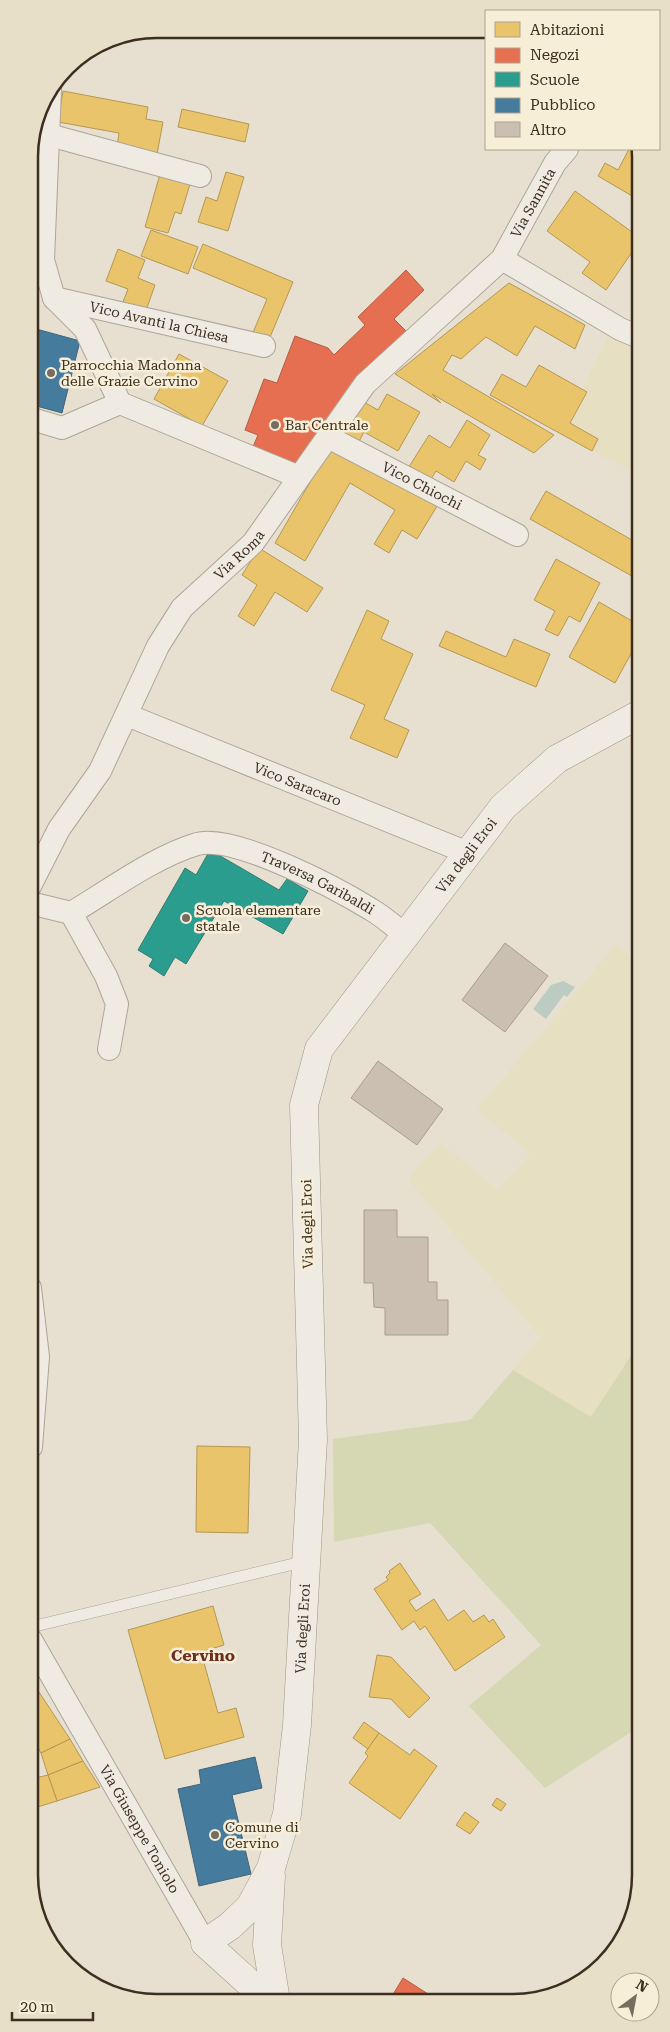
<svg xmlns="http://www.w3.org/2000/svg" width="670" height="2032" viewBox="0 0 670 2032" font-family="'Roboto Serif',serif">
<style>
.farmland{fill:#e6dfc2}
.green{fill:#d6d7b3}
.water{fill:#bcccc2}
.homes{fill:#e9c46a;stroke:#b59754}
.shops{fill:#e76f51;stroke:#b45c42}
.schools{fill:#2a9d8f;stroke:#307c6e}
.public{fill:#457b9d;stroke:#436478}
.building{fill:#cbbfb2;stroke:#a89c90}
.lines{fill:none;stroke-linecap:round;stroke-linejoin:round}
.lane-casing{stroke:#ada599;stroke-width:12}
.street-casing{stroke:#ada599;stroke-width:24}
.secondary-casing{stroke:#9c958a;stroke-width:29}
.lane{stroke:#efebe3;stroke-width:11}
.street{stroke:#efebe3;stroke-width:22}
.secondary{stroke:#efebe3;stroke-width:28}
.poi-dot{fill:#786c5e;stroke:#f7eed8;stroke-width:2}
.labels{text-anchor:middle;stroke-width:5;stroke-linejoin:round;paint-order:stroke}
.street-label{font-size:14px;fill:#3d2e20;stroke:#f7eed8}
.poi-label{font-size:14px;fill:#3d2e20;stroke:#f7eed8;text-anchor:start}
.quarter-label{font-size:16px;font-weight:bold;fill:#6b2e1e;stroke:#f7eed8}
.rim{fill:none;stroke:#3d2e20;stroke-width:2.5}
</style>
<rect width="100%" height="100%" fill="#e7e0d1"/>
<g class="farmland">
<path d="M608,337l31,14v123l-47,-23 6,-12 -28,-16 17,-30 -5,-4z"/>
<path d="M616,944l24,20v378l-49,75 -78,-47 27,-33 -132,-158 32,-37 57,47 33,-35 -53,-45z"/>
</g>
<path class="green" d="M640,1342l1,386 -2,-1 -94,61 -76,-82 72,-61 -111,-122 -96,19 -1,-103 137,-19 43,-50 78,47z"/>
<path class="water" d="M563,981l12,6 -8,10 -3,-2 -18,24 -13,-10 18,-24z"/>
<g class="homes">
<path d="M63,91l85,16 -2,12 17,3 -6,32 -40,-7 2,-14 -61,-11z"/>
<path d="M182,109l67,15 -4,18 -67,-15z"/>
<path d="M629,149l10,4v47l-41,-24 7,-13 13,7z"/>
<path d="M226,172l18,5 -16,54 -30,-9 8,-25 11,4z"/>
<path d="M160,174l30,10 -9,30 -6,-2 -7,21 -23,-6z"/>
<path d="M575,191l64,46v5l-33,48 -24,-17 8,-11 -43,-31z"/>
<path d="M151,230l47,17 -10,27 -47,-18z"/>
<path d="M203,244l90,38 -25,60 -16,-7 15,-36 -74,-31z"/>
<path d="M118,249l27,11 -7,18 17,7 -11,31 -23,-9 7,-18 -22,-8z"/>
<path d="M29,279l9,3 -2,7 -7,-2z"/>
<path d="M509,283l76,42 -10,24 -40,-23 -18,30 -31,-19 -25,22 -9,-4 -9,15 111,65 -20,18 -102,-59 9,9 -46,-29z"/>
<path d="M179,354l49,27 -26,45 -48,-27z"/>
<path d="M539,365l48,27 -17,31 28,16 -6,12 -102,-56 12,-21 24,13z"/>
<path d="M387,394l33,18 -22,39 -34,-19 -8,15 -15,-8 21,-38 16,9z"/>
<path d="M467,420l23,15 -12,20 8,4 -6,11 -14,-9 -12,21 -18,-11 -8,13 -21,-14 22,-35 21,13z"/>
<path d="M332,444l107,59 -22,36 -15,-9 -13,23 -15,-9 21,-34 -45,-27 -45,78 -30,-18z"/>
<path d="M546,491l93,53v36l-109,-61z"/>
<path d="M259,548l64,40 -16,24 -32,-20 -21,34 -16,-10 19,-31 -15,-10z"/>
<path d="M556,559l44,24 -20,39 -11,-6 -11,20 -13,-6 10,-19 -21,-11z"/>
<path d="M599,602l40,23v14l-24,44 -46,-26z"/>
<path d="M367,610l22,11 -8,18 32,15 -29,65 25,11 -12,28 -47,-20 15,-33 -34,-15z"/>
<path d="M446,631l60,26 8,-18 36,15 -14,33 -97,-41z"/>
<path d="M197,1446l53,1 -2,86 -52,-1z"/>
<path d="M400,1563l21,31 -12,7 7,10 18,-12 14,22 16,-11 9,12 11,-7 5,7 4,-3 12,18 -50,34 -30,-45 -5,4 -6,-9 -12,9 -28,-41 14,-9 -2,-3 4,-4 -1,-2z"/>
<path d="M213,1606l11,39 -23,7 17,61 18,-5 8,29 -79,22 -37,-129z"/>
<path d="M377,1655l14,2 39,41 -21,20 -18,-19 -22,-2z"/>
<path d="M31,1680l39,59 -29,14 -10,-17z"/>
<path d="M364,1722l15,11 -11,16 -15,-11z"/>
<path d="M379,1733l31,22 4,-6 23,17 -37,53 -51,-36 19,-27 -3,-3z"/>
<path d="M70,1739l13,22 -35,14 -7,-22z"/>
<path d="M83,1761l17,26 -43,14 -9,-26z"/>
<path d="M48,1775l9,26 -26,8v-30z"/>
<path d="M497,1798l9,6 -5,7 -9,-6z"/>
<path d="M465,1812l14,10 -9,12 -14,-9z"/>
</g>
<g class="shops">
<path d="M406,270l18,20 -30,29 15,15 -106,134 -51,-19 6,-14 -13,-5 19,-51 13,4 18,-47 33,12 6,7 31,-30 -7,-8z"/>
<path d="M403,1978l36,23h-50z"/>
</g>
<path class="schools" d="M210,850l69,40 8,-11 21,12 -25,43 -59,-33 -38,63 -11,-7 -11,19 -15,-10 4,-7 -15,-9 47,-82 11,7z"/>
<g class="public">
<path d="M29,327l51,14 -18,72 -33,-9z"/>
<path d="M255,1757l7,31 -30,7 19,79 -52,12 -21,-97 23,-5 -2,-14z"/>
</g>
<g class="building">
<path d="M505,943l43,33 -43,56 -43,-32z"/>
<path d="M378,1061l65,48 -26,36 -66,-47z"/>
<path d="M364,1210h33v27h31v45h9v18h11v35h-63v-27l-11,-1 -1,-24h-9z"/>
</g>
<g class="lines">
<g class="lane-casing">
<path id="lane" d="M31,1627l275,-66"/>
</g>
<g class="street-casing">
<g id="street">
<path d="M50,89l-7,171 11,38 31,31 35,74 179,74"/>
<path d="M49,135l151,41"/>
<path d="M502,259l118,70 19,8"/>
<path id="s1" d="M54,298l210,48"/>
<path d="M29,418l33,10 58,-25"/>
<path id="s2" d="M328,437l189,98"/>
<path id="s3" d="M127,715l341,138"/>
<path id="s4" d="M30,886l29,-57 41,-58 58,-125 24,-38 71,-65 112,-159 137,-125 53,-96 12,-14"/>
<path id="s5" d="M30,903l41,10c39,-23 83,-56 126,-69 38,-10 141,45 175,66 12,7 23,17 33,25"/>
<path d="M71,913l35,63 11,28 -8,45"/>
<path d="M30,1288l8,69 -7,90"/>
<path id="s6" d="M31,1640l174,303"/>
</g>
</g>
<g class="secondary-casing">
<g id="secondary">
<path d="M271,1876l-4,69 9,56"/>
<path id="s7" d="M269,2001l-64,-58 25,-17 20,-19 21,-39 16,-54 10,-89 16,-285 -9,-335 15,-56 184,-242 54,-48 83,-45"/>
</g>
</g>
<use href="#lane" class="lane"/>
<use href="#street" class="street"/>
<use href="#secondary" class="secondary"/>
</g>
<g class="poi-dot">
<circle cx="51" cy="373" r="5"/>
<circle cx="275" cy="425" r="5"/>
<circle cx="186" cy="918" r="5"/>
<circle cx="215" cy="1835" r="5"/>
</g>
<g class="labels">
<g class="street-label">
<text dy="5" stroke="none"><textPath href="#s4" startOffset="858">Via Sannita</textPath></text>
<text dy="5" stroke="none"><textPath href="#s1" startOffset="108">Vico Avanti la Chiesa</textPath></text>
<text dy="5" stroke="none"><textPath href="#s2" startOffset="106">Vico Chiochi</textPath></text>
<text dy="5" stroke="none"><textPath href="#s4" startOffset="396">Via Roma</textPath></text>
<text dy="5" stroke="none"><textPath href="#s3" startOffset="184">Vico Saracaro</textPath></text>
<text dy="5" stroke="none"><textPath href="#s7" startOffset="1256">Via degli Eroi</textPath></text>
<text dy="5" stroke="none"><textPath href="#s5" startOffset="315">Traversa Garibaldi</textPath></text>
<text transform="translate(307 1224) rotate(-91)" y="5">Via degli Eroi</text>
<text dy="5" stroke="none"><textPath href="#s7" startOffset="431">Via degli Eroi</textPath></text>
<text dy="5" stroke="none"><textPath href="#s6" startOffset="218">Via Giuseppe Toniolo</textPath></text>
</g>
<g class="poi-label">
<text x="61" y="370">Parrocchia Madonna<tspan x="61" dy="16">delle Grazie Cervino</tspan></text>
<text x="285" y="430">Bar Centrale</text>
<text x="196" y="915">Scuola elementare<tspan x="196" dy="16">statale</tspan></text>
<text x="225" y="1832">Comune di<tspan x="225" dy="16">Cervino</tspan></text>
</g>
<g class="quarter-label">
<text x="203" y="1661">Cervino</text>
</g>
</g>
<path d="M0 0H670V2032H0ZM157 38H513A119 119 0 0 1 632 157V1875A119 119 0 0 1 513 1994H157A119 119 0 0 1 38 1875V157A119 119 0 0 1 157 38Z" fill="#e8dfc9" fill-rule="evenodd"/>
<path class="rim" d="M157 38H513A119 119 0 0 1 632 157V1875A119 119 0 0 1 513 1994H157A119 119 0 0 1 38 1875V157A119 119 0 0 1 157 38Z"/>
<rect x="485" y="10" width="175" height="140" fill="#f7eed8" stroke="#ada18e"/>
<rect x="495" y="22" width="25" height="15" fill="#e9c46a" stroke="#ada18e"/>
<text x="530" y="35" font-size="15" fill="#3d2e20">Abitazioni</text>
<rect x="495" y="48" width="25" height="15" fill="#e76f51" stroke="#ada18e"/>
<text x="530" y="60" font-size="15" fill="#3d2e20">Negozi</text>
<rect x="495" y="72" width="25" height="15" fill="#2a9d8f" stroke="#ada18e"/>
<text x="530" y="85" font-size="15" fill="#3d2e20">Scuole</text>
<rect x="495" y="98" width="25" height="15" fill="#457b9d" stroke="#ada18e"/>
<text x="530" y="110" font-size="15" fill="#3d2e20">Pubblico</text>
<rect x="495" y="122" width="25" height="15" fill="#cbbfb2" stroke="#ada18e"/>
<text x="530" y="135" font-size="15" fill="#3d2e20">Altro</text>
<g transform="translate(635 1997) rotate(32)"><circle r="24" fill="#f7eed8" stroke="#ada18e"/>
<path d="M0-4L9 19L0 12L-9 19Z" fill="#786c5e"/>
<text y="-8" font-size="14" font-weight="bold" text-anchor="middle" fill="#3d2e20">N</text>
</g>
<path d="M12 2012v8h81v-8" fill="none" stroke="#3d2e20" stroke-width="2.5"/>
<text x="20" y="2012" font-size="15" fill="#3d2e20" stroke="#f7eed8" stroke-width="4" paint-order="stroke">20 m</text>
</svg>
